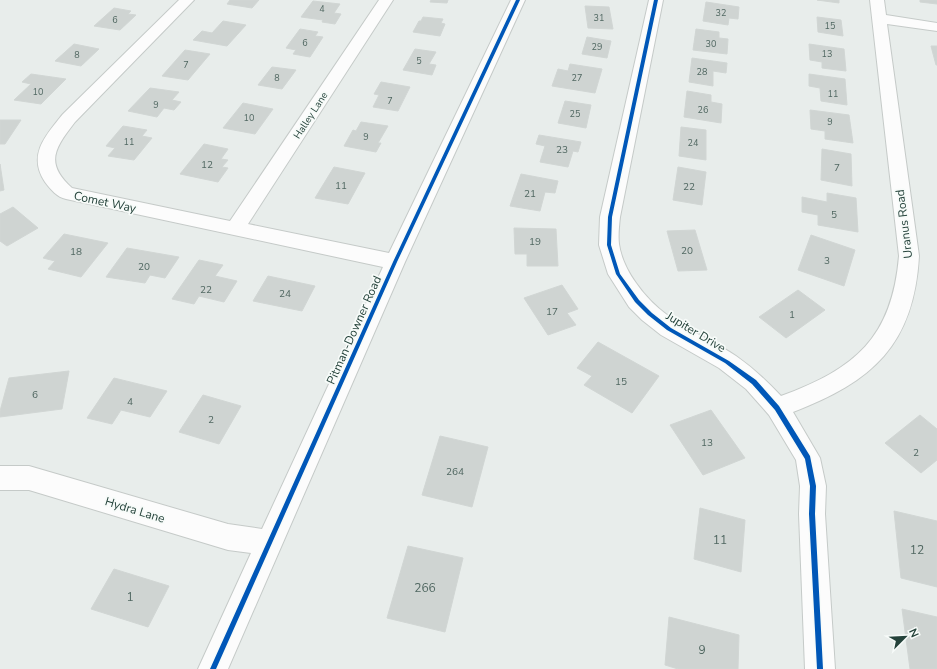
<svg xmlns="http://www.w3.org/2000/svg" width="937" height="669" viewBox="0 0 937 669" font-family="'Nunito Sans',sans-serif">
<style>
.building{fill:#cfd4d2;stroke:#d1d6d4}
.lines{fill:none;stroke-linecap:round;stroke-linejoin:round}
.minor-casing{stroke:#c5cac8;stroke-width:2}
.minor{fill:#fcfcfc;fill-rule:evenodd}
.cycleway-casing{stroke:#f7fbf9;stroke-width:3}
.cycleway{fill:#0057b8;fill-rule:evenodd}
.labels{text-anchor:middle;stroke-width:3.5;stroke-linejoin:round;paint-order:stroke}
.far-number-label{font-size:9px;fill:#506761}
.far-street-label{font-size:10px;fill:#24423a;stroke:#f7fbf9}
.number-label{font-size:10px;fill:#506761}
.street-label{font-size:12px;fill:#24423a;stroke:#f7fbf9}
.near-number-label{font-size:12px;fill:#506761}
</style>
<rect width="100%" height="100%" fill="#e8edeb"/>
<g class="building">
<path d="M230,0h29l-7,8 -25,-4z"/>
<path d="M431,0h17l-1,3 -17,-1z"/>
<path d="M817,0h22v3z"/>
<path d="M920,0h17v4l-17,-2z"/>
<path d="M313,1l27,3 -6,9 7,1 -6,10 -13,-2 1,-2 -22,-3z"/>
<path d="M706,2l33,5 -1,12 -9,-1 -1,7 -25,-4z"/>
<path d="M585,6l24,1 4,22 -25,-1z"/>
<path d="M114,8l17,3 -3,3 8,1 -16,15 -26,-4z"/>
<path d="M423,17l20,2 -2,4 4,1 -5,12 -27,-4 6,-11h2z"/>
<path d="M817,17l24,3 2,16 -25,-4z"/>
<path d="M223,21l23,4 -19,21 -34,-6 9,-9 10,2z"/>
<path d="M300,29l18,3 -3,4 8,1 -13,20 -17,-3 3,-4 -10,-2z"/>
<path d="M696,29l23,3v6l9,1 -1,15 -34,-4z"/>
<path d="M587,37l24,4 -4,17 -25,-4z"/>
<path d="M74,44l25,5 -18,17 -26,-5z"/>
<path d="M809,44l35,5 2,22 -24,-3v-6l-12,-2z"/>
<path d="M931,46h6v19h-1z"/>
<path d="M415,49l21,3 -7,12 7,1 -4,10 -29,-5z"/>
<path d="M185,50l25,4 -22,26 -26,-4z"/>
<path d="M692,58l35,5 -1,10 -13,-2v15l-24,-4z"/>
<path d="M570,64l32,5 -7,24 -43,-7 6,-17 10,2z"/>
<path d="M272,67l24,3 -14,19 -24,-4z"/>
<path d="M31,74l35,5 -25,25 -27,-4 17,-16 -9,-2z"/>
<path d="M809,74l36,5 2,26 -26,-4 -1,-13 -11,-2z"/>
<path d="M381,82l29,5 -12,24 -25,-4 6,-12 -5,-1z"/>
<path d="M150,88l29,4 -7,8 9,2 -7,8 -10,-2 -7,9 -29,-6z"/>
<path d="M687,91l24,4v7l11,2 -1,19 -37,-6z"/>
<path d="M565,101l26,4 -5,23 -28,-5z"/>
<path d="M243,103l30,6 -18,25 -32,-6z"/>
<path d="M810,110l39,5 4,28 -28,-4v-8l-14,-2z"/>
<path d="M0,120h21l-16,24h-5z"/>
<path d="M361,122l27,4 -10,17h3l-5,9 -32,-6 9,-16 3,1z"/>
<path d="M123,126l24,4 -5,6 10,2 -18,22 -26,-4 7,-8 -9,-2z"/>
<path d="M681,127l25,3v30l-27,-4z"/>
<path d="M539,135l42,7 -3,10 -5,-1 -5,16 -28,-5 5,-16 -9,-2z"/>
<path d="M204,144l24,5 -7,10 7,1 -6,7 6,1 -10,14 -38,-8z"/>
<path d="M822,149l29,5 1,32 -31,-6z"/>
<path d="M0,164l4,26 -4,1z"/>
<path d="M334,167l31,6 -17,31 -33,-6z"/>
<path d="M678,167l28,5 -4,33 -29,-5z"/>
<path d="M521,174l37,7 -3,12 -10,-1 -5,19 -30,-5z"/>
<path d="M827,193l29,5 2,34 -40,-7v-10l-16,-3v-15l25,5z"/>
<path d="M13,207l25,21 -31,18 -7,-5v-27z"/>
<path d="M514,228l42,1 2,37h-31v-12h-12z"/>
<path d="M695,230l12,40 -29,1 -11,-40z"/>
<path d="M64,234l44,9 -27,34 -33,-8 7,-8 -12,-3z"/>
<path d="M811,235l44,15 -11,36 -46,-16z"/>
<path d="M127,248l52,9 -14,21 -15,-3 -5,8 -39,-6z"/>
<path d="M199,260l24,5 -8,11 22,5 -13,21 -25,-6 -5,8 -22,-5z"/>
<path d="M268,276l47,10 -13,25 -49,-10z"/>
<path d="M562,285l16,24 -11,4 9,12 -28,10 -24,-37z"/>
<path d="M798,290l27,20 -39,28 -27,-21z"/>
<path d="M598,342l61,34 -27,37 -48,-28 8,-9 -15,-8z"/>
<path d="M69,371l-7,38 -62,8v-6l9,-33z"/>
<path d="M114,378l53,13 -17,26 -29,-7 -9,14 -25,-6z"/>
<path d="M203,395l38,11 -22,38 -40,-12z"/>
<path d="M711,410l34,48 -42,17 -33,-50z"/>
<path d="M920,415l17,14v31l-16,13 -36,-30z"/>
<path d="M440,436l48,11 -16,60 -50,-12z"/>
<path d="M700,508l45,12 -4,52 -47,-13z"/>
<path d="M894,511l43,10v66l-36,-9z"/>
<path d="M408,546l55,12 -18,74 -58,-14z"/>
<path d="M114,569l55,17 -21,41 -57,-18z"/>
<path d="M902,609l35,8v52h-27z"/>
<path d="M669,617l70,18 -1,34h-60l-13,-4z"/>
</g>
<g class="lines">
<g class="minor-casing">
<g id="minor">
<path d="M179,0h15l-119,122c-20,26 -31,41 -3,66l158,33 149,-221h14l-145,224 141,29 122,-253h14l-120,262 -177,407h-30l53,-116 -23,-3 -199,-60h-29v-24h29l199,58 34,5 121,-262 -317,-68c-9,-2 -15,-9 -21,-17 -18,-27 1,-47 18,-68z"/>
<path d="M649,0h14l-43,217c-1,9 -2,19 -1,27 2,14 9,28 17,39 28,40 62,48 100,73 17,12 31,25 45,40 74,-27 111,-58 118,-140l-29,-256h14l2,15 51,8v8l-50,-7 32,232c-5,89 -47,126 -126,156l27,46 6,28 -1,28 10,155h-30l-6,-155 1,-28 -4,-26 -27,-45 -23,-26 -27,-21 -58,-33 -19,-15 -13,-13 -21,-33 -9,-29 1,-28z"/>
</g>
</g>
<use href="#minor" class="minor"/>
<g class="cycleway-casing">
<g id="cycleway">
<path d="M516,0h4l-123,262 -181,407h-6l183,-407z"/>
<path d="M654,0h4l-46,217 -1,28 9,29 19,26 13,13 19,15 58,33 27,19 23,26 31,50 6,30 -1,28 8,155h-6l-8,-155 1,-28 -5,-27 -30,-49 -23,-26 -27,-21 -58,-33 -19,-15 -13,-13 -19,-28 -9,-29 1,-28z"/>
</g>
</g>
<use href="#cycleway" class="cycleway"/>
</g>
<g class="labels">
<g class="far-number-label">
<text x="322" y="12">4</text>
<text x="721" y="16">32</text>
<text x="599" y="21">31</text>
<text x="115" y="23">6</text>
<text x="830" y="29">15</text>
<text x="305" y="46">6</text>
<text x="711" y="47">30</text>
<text x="597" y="50">29</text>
<text x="827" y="57">13</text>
<text x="77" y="58">8</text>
<text x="419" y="64">5</text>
<text x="186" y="68">7</text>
<text x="702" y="75">28</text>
<text x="277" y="81">8</text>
<text x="577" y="81">27</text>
<text x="38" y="95">10</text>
<text x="833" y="97">11</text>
<text x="390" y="104">7</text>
<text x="156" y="108">9</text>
<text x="703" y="113">26</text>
<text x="575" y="117">25</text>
<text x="249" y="121">10</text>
<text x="830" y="125">9</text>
<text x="366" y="140">9</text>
<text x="129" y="145">11</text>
<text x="693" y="146">24</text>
</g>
<g class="far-street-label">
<text transform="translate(310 115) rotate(-57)" y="4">Halley Lane</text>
</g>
<g class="number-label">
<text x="562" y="153">23</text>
<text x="207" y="168">12</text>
<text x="837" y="171">7</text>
<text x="341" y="189">11</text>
<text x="689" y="190">22</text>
<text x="530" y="197">21</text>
<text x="834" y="218">5</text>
<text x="535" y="245">19</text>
<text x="687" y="254">20</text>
<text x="76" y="255">18</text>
<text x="827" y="264">3</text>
<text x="144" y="270">20</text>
<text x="206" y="293">22</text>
<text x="285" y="297">24</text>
<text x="552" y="315">17</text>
<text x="792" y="318">1</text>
<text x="621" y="385">15</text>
<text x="35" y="398">6</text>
<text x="130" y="405">4</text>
<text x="211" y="423">2</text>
<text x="707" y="446">13</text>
<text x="916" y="456">2</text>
<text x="455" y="475">264</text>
</g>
<g class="street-label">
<text transform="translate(105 202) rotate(12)" y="4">Comet Way</text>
<text transform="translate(904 224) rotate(-97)" y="4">Uranus Road</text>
<text transform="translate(354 330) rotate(-66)" y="4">Pitman-Downer Road</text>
<text transform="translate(696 332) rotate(31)" y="4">Jupiter Drive</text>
<text transform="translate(135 510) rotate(17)" y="4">Hydra Lane</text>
</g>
<g class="near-number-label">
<text x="720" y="544">11</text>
<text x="917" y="554">12</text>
<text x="425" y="592">266</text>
<text x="130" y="601">1</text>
<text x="702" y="654">9</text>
</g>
</g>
<g transform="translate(905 637) rotate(66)" stroke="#f7fbf9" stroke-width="3" paint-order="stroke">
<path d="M0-3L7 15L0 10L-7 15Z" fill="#24423a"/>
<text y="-6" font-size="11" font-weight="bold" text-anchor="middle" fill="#24423a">N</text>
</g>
</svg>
